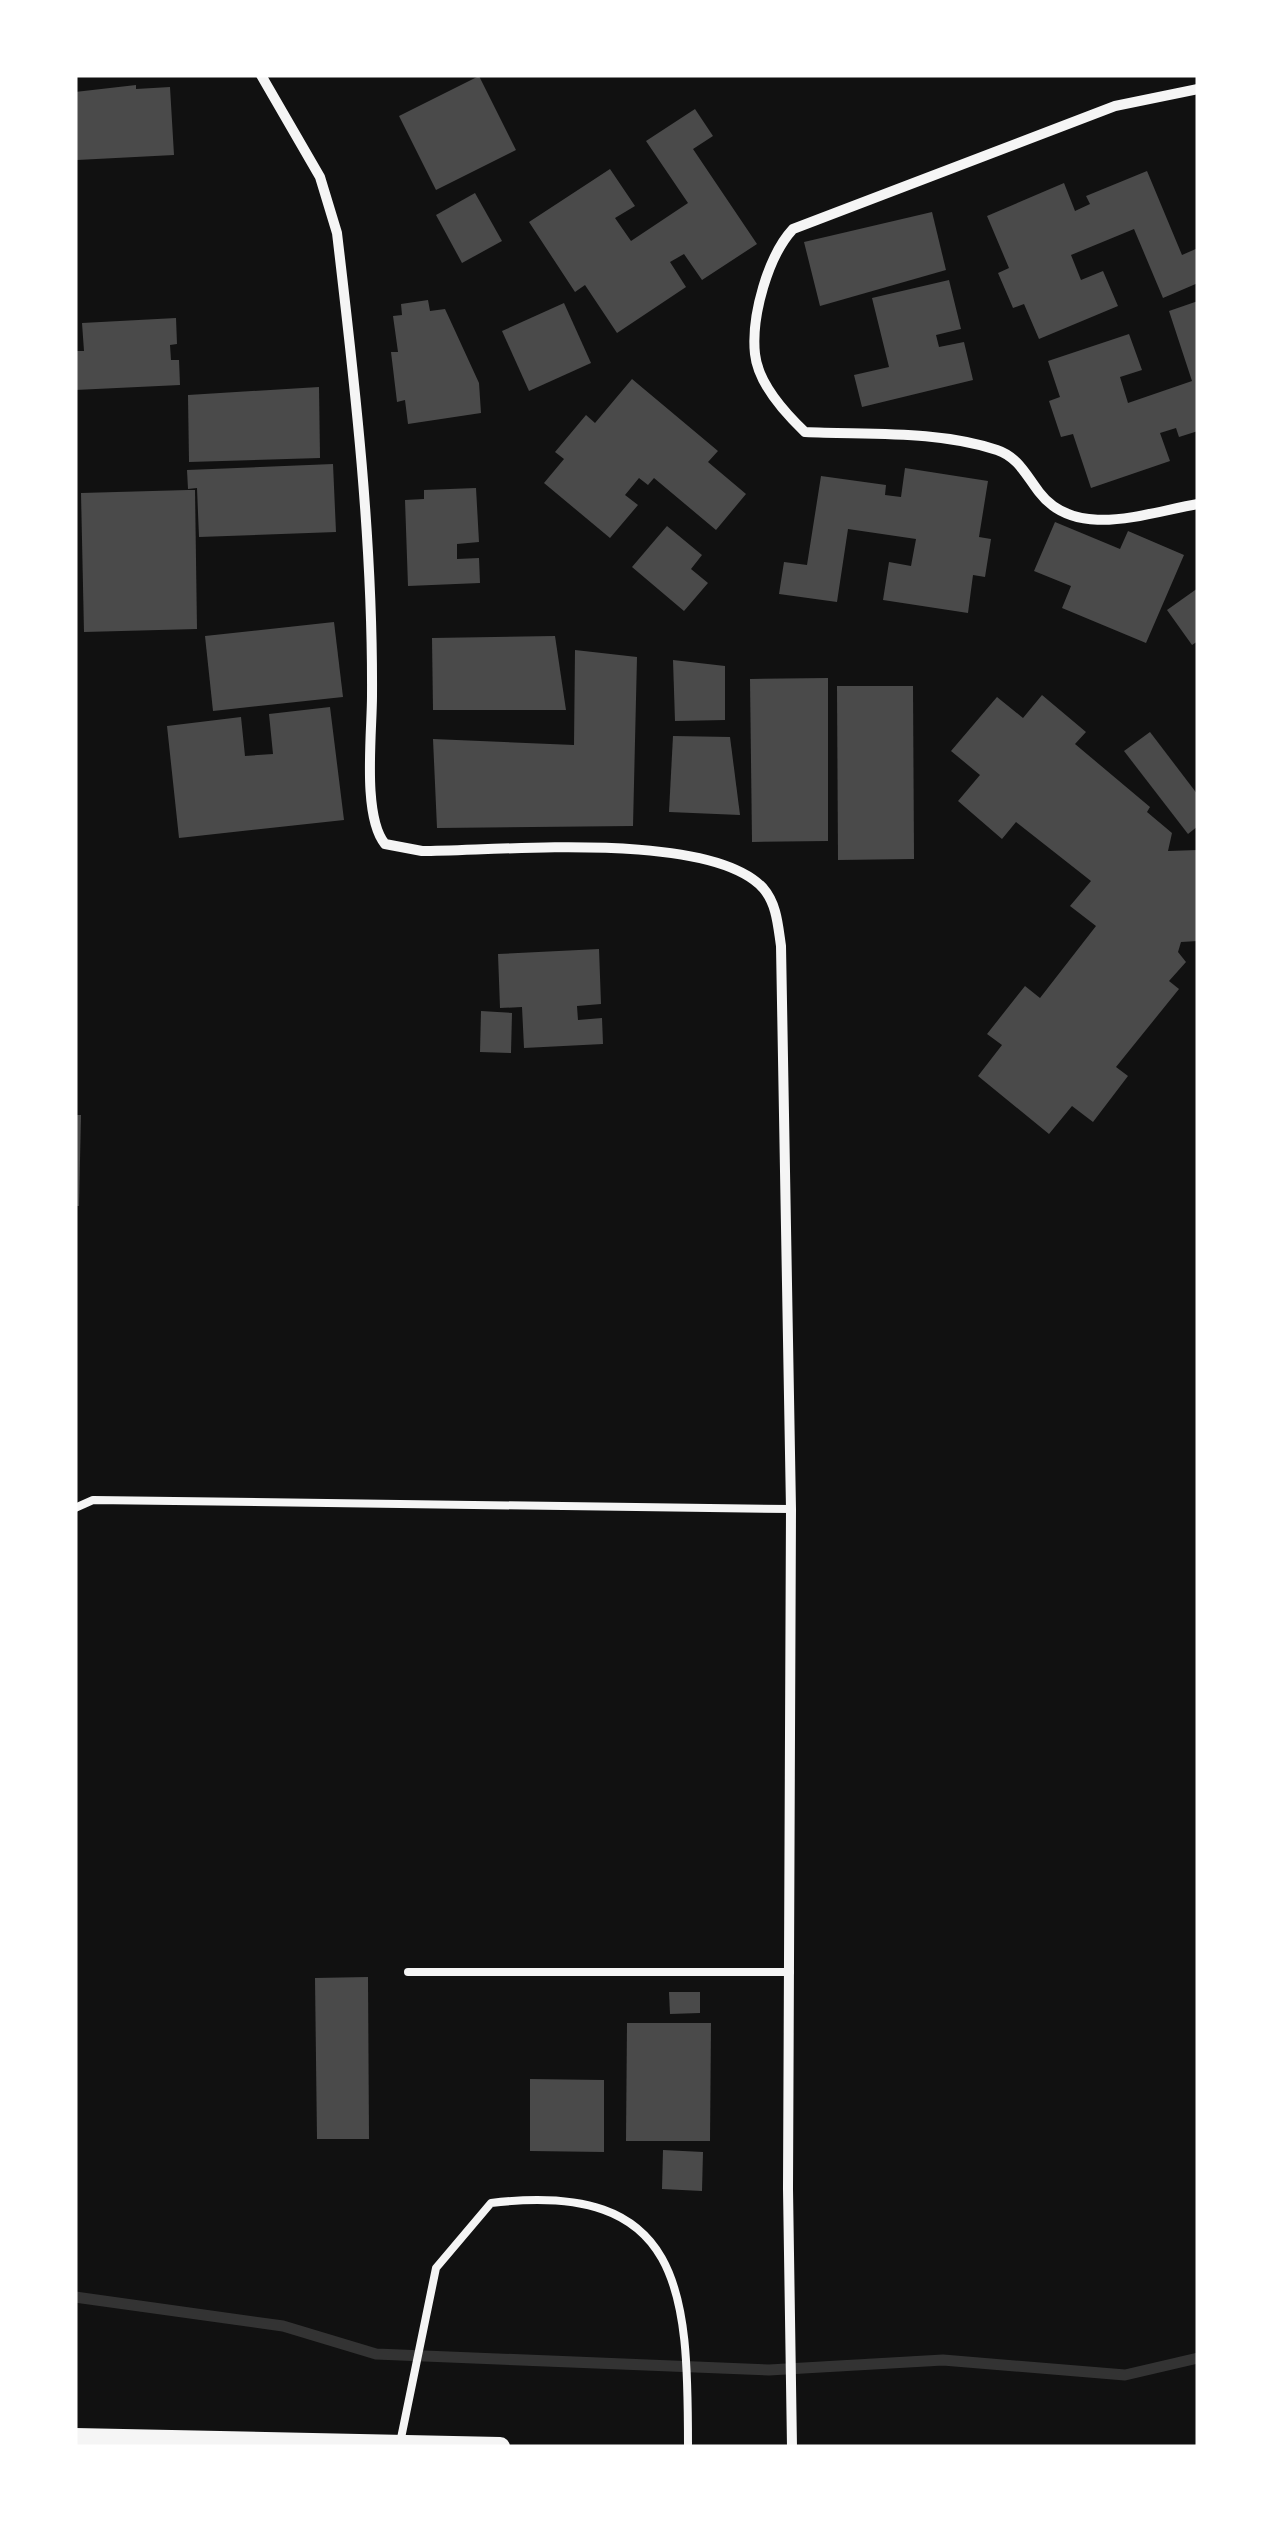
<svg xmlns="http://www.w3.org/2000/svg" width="1273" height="2522" viewBox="0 0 1273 2522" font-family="Figtree,sans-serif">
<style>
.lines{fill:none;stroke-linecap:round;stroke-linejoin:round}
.stream{stroke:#333;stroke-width:11}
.building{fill:#4a4a4a}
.service{stroke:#f5f5f5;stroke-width:8}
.minor{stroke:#f5f5f5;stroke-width:10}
.secondary{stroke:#f5f5f5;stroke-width:20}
</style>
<rect width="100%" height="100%" fill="#111"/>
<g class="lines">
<path class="stream" d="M75,2297l208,29 93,28 393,16 174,-10 182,15 73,-17"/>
</g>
<g class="building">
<path d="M479,76l37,74 -80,40 -37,-74z"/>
<path d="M136,85v4l34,-2 4,68 -97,5 -2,-68z"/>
<path d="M695,109l18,27 -20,13 64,95 -55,36 -18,-26 -14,8 16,25 -69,46 -32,-48 -10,7 -46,-70 81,-53 25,37 -20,12 16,23 57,-38 -42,-62z"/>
<path d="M1147,171l35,84 16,-7v35l-35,15 -29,-69 -63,26 10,25 22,-9 15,35 -79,33 -15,-35 -11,4 -15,-35 11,-5 -22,-52 77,-33 11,28 15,-7 -4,-8z"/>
<path d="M475,193l27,48 -40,22 -26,-48z"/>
<path d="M932,212l14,58 -126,36 -16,-64z"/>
<path d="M949,280l12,49 -25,6 3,12 25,-5 9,38 -111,27 -8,-32 35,-8 -17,-69z"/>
<path d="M428,300l2,11 15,-2 34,74 2,30 -73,11 -3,-24 -8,2 -6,-50h7l-5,-36 9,-1 -1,-11z"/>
<path d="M1198,301v130l-19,6 -3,-9 -16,5 10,28 -79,27 -18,-54 -12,3 -12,-36 11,-4 -12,-36 81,-27 13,36 -22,7 8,26 64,-22 -23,-70z"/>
<path d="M564,303l27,60 -62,28 -27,-60z"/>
<path d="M176,318l1,26 -7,1 1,15h8l1,25 -105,5v-39h9l-2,-28z"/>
<path d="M632,379l86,72 -10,11 38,32 -30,36 -62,-52 -6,7 -9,-7 -14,17 13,10 -28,33 -66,-55 20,-24 -9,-7 31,-37 9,8z"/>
<path d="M319,387l1,71 -131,4 -1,-67z"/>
<path d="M333,464l3,68 -137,5 -2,-49 -9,1 -1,-19z"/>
<path d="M905,468l83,13 -9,56 12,2 -6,38 -12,-2 -5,38 -85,-13 6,-38 22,4 5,-27 -68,-10 -11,73 -58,-8 5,-32 23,3 14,-89 65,9 -1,10 16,2z"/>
<path d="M476,488l3,54 -22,2v15l22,-1 1,25 -72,3 -3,-86 19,-1v-9z"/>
<path d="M188,490h7l2,139 -113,3 -3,-139z"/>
<path d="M1055,522l65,27 8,-18 56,24 -38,88 -84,-35 9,-22 -37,-15z"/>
<path d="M667,526l35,29 -11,14 17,14 -24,28 -52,-44z"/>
<path d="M1198,588v53l-6,4 -25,-35z"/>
<path d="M334,622l9,75 -130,14 -8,-75z"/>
<path d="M555,636l11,74h-133l-1,-72z"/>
<path d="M575,650l62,7 -4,169 -196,2 -4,-89 141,6z"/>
<path d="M673,660l52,6v54l-50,1z"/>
<path d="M828,678v163l-76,1 -2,-163z"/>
<path d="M837,686h76l1,173 -76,1z"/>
<path d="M1042,695l44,37 -11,12 75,63 -3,5 25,21 -4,18 30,-1v91l-17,1 -3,10 8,10 -17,19 10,8 -63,78 12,9 -35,46 -21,-16 -23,28 -71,-58 24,-31 -15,-11 38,-48 15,12 56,-72 -26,-20 21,-25 -75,-59 -14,17 -44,-38 22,-26 -29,-24 46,-54 26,21z"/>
<path d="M330,707l14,113 -165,18 -12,-112 74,-9 4,39 28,-2 -4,-40z"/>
<path d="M1150,732l48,63v31l-10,8 -64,-83z"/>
<path d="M673,736l57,1 10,78 -71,-3z"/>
<path d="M599,949l2,55 -24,2 1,14 24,-2 1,26 -79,4 -2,-41 -22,1 -2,-54z"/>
<path d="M481,1011l31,2 -1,40 -31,-1z"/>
<path d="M75,1115h6l-2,91h-4z"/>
<path d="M368,1977l1,162h-52l-2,-161z"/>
<path d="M669,1992h31v21l-30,1z"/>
<path d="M627,2023h84l-1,118h-84z"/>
<path d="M530,2079l74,1v72l-74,-1z"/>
<path d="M663,2150l40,2 -1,39 -40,-2z"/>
</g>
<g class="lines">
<g class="service">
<path d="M75,1508l18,-8 698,9"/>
<path d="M408,1972h382"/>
<path d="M400,2443l36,-175 55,-65c193,-23 197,89 197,244"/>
</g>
<g class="minor">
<path d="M261,75l59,102 17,56c18,152 36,309 35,463 0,37 -10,120 13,148l37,7c79,0 287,-21 341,37 14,16 15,38 18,58l10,563 -3,680 4,258"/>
<path d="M1198,89l-83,17 -322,123c-25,27 -42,87 -38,125 3,29 30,59 50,78 62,3 132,-2 192,18 21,7 29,25 42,42 37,49 109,20 159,12"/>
</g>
<path class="secondary" d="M75,2438l425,9"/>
</g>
<rect width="1273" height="2522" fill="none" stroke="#ffffff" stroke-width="155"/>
</svg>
